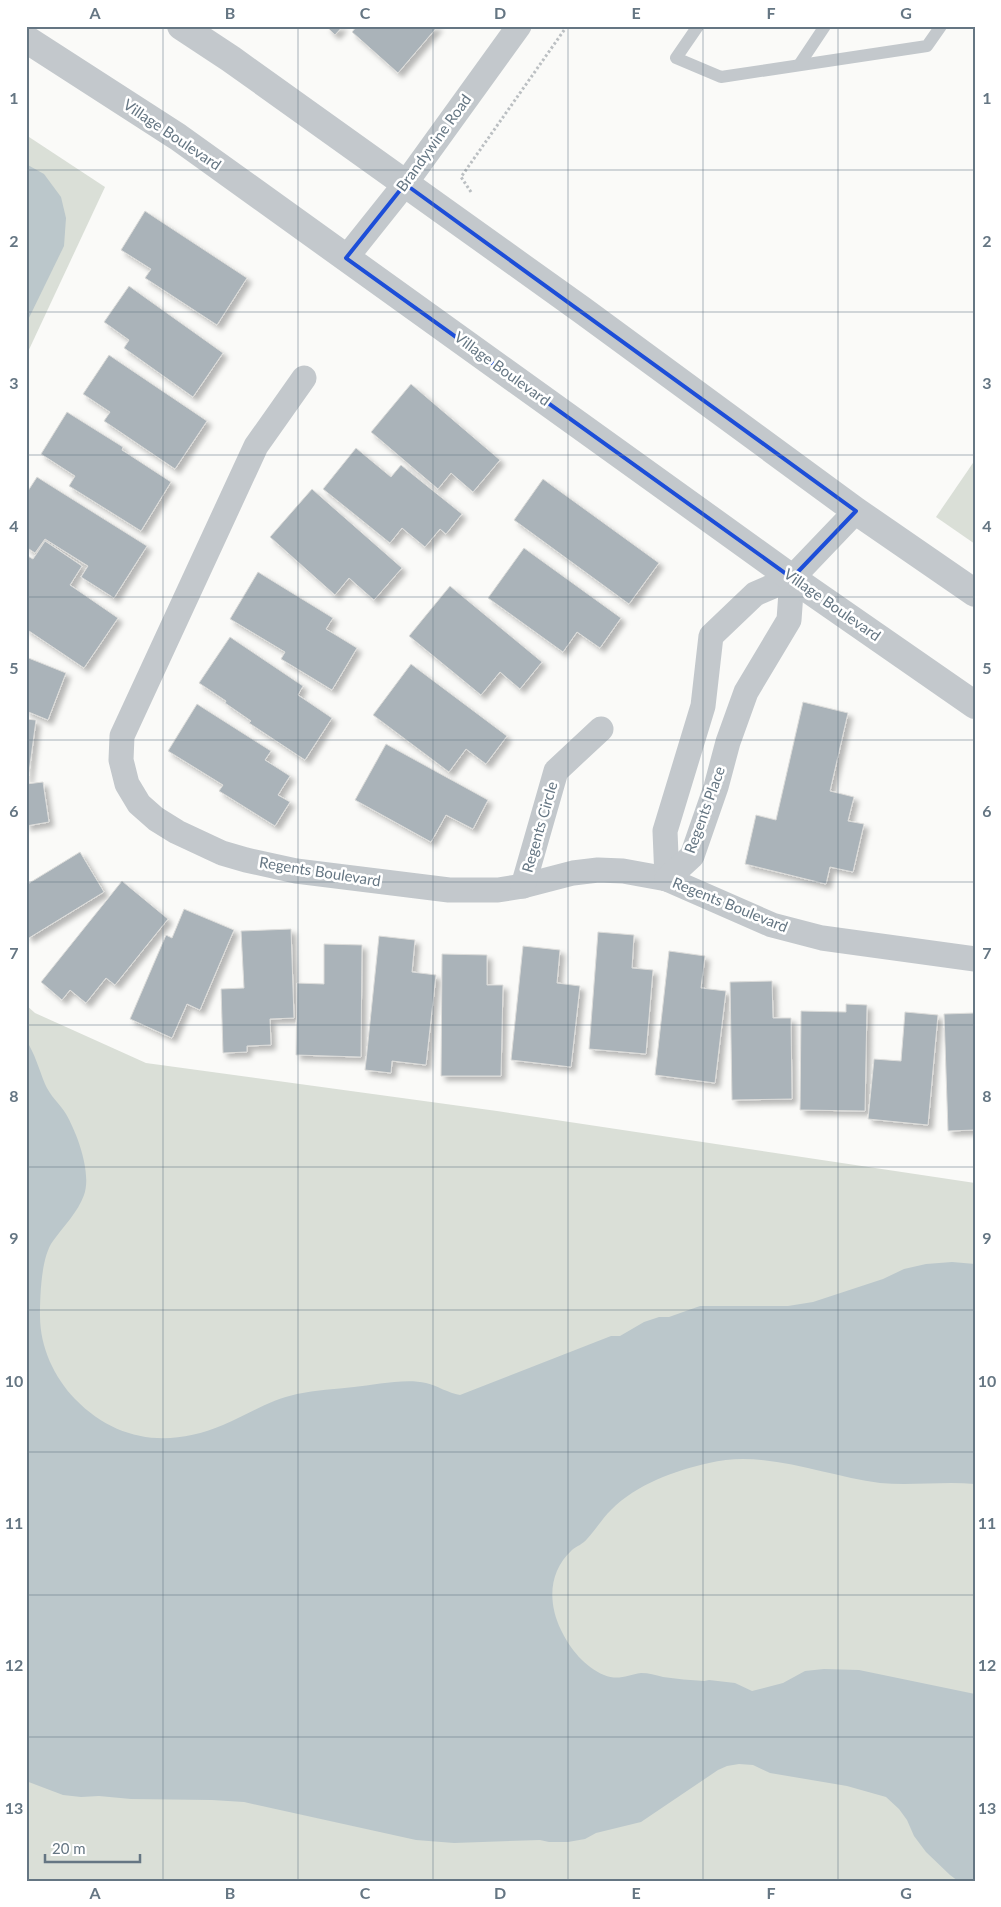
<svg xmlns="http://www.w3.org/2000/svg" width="1001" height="1907" viewBox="0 0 1001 1907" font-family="Lato,sans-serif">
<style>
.green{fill:#dadfd7}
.water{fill:#bbc7cb}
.building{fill:#aab3b9;stroke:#dcdcda;filter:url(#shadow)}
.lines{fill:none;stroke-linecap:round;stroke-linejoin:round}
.path{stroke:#bbbfc2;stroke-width:3;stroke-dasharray:2.5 2.5;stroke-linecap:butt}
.service{stroke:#c3c8cc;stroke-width:12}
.minor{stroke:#c3c8cc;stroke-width:25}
.tertiary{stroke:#c3c8cc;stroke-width:28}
.marked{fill:none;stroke:#1d4ed8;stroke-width:4;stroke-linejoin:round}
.grid{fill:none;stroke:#657683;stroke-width:1;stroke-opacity:0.55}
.labels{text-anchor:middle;stroke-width:5;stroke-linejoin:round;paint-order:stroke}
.street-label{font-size:15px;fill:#657683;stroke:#fff}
.neatline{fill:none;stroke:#657683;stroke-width:2}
.grid-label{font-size:16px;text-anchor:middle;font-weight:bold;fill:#657683}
</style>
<defs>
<filter id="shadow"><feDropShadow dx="4.5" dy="4.5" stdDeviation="2.5" flood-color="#0004"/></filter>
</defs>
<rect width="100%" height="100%" fill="#fafaf8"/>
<g class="green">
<path d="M26,135l79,52 -79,169z"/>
<path d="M975,460v84l-39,-27z"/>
<path d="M26,1005l9,8 111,50 351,48 478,72v698h-949z"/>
</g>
<g class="water">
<path d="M26,164l18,10 17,23 5,21 -2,28 -38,78z"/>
<path d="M26,1040c9,14 13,29 19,44 5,12 15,20 21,30 11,19 26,59 18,81 -6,17 -21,32 -31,46 -12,16 -13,55 -13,75 0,31 14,61 35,83 42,43 94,49 148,26 25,-11 47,-25 74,-31 19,-4 38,-5 57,-7 21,-2 51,-9 72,-4 12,3 22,10 34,12l151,-59h9l24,-14 15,-5h10l31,-11h88l25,-4 70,-23 21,-10 22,-5 26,-2 23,2v220c-32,-3 -63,2 -95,-1 -55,-7 -116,-34 -171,-20 -35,8 -72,21 -98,47 -9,9 -15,19 -24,29 -4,5 -10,7 -15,11 -24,22 -24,53 -11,80 9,19 24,37 43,45 14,6 24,0 37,-2 8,0 14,2 22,4 13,2 28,3 41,4l5,-1 26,3 17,8 31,-8 22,-12 19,-2 35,1 116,24v187h-17l-8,-6 -24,-23 -12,-16 -7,-16 -8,-11 -13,-12 -39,-11 -77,-13 -17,-8 -14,-1 -12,2 -9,4 -77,52 -45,11 -11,6 -17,3h-19l-9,-2 -86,3 -38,-3 -172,-38 -32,-2 -81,-1 -32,-3 -18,1 -18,-2 -37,-14z"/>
</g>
<g class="building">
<path d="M326,26h17l-8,9z"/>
<path d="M357,26h81l-40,47 -46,-41z"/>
<path d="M145,211l102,67 -30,47 -72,-47 6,-9 -30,-19z"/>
<path d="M129,286l94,67 -30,44 -69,-49 5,-8 -25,-18z"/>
<path d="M109,355l98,66 -32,48 -71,-48 6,-9 -27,-18z"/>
<path d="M411,384l89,76 -27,32 -22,-19 -13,16 -67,-57z"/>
<path d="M67,412l56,35 -1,3 49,32 -30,49 -72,-45 6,-10 -34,-22z"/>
<path d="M356,448l35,29 10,-12 61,49 -16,20 -6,-5 -15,18 -23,-19 -12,15 -67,-54z"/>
<path d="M37,477l110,69 -33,52 -33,-21 7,-11 -43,-27 -10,14 -9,-6v-53z"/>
<path d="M543,479l116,84 -30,41 -115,-84z"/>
<path d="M312,489l90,79 -28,32 -25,-22 -14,17 -65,-58z"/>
<path d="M45,541l37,25 -12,19 48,33 -34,50 -58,-39v-74l7,4z"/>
<path d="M524,548l97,70 -21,30 -23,-16 -14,20 -75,-54z"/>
<path d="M258,572l75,46 -7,11 31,19 -25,42 -51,-31 4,-7 -55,-33z"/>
<path d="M450,586l92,76 -22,27 -20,-17 -19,23 -72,-59z"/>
<path d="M230,637l73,49 -5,9 34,23 -27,42 -56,-37 2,-2 -26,-18 1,-2 -27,-18z"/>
<path d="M26,657l40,16 -18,47 -22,-9z"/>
<path d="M411,664l96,72 -21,28 -20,-15 -17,23 -76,-57z"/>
<path d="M803,702l45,11 -18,78 24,6 -6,24 16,3 -11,48 -23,-5 -4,17 -81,-20 11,-49 20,5z"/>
<path d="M197,704l74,47 -6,9 25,16 -12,19 12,7 -15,24 -56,-35 4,-6 -55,-34z"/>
<path d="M26,719l10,1 -8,60 -2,-1z"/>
<path d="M386,744l102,56 -15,29 -27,-14 -15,27 -76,-42z"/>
<path d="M43,782l6,40 -23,4v-42z"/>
<path d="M80,852l24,40 -75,46 -3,-4v-49z"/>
<path d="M122,881l46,38 -53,66 -9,-7 -20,25 -16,-13 -8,10 -21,-18z"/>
<path d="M184,909l50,21 -34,80 -13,-6 -15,34 -42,-19 36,-84 6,3z"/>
<path d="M291,929l3,89 -24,1 1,26 -24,1v6l-24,1 -2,-64 23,-1 -3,-57z"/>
<path d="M598,932l36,3 -2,33 21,2 -7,84 -57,-5z"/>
<path d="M379,936l36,4 -3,32 24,3 -10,90 -34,-4 -1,12 -26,-3z"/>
<path d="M324,944l38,1 -1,112 -65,-2 1,-72 27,1z"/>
<path d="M523,946l37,4 -3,33 23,3 -9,81 -60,-7z"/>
<path d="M669,951l36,5 -4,32 25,3 -11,92 -60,-8z"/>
<path d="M442,954l45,1v30h16l-2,91h-60z"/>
<path d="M772,981l1,37h18l1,81 -60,1 -2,-118z"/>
<path d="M846,1004l21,1 -2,106 -65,-1 1,-99 45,1z"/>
<path d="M905,1012l33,3 -10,110 -60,-6 6,-60 27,2z"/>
<path d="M975,1013v117l-27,1 -4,-117z"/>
</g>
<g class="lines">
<path class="path" d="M471,192l-10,-15 106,-151"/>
<g class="service">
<path d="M698,26l-22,32 45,19 206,-31 14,-20"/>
<path d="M799,65l26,-39"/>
</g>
<g class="minor">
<path d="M346,258l59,-74 114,-158"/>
<path d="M304,378l-48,68 -134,290 -1,24 6,24 12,20 17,15 21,13 45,21 24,7 50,11 153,19h49l25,-4 50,-13 25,-3 25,1 44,8 105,46 50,13 153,21"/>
<path d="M667,879l-2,-48 38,-125 8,-70 44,-42 37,-16 64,-67"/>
<path d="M667,879l25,-23 24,-69 12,-45 18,-50 43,-72 3,-42"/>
<path d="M523,886l33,-115 45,-42"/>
</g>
<g class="tertiary">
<path d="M181,26l50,33 351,251 274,201 119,82"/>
<path d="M26,39l152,98 614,441 183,127"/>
</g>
</g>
<path class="marked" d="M405,184l451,327 -64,67 -446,-320z"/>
<path class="grid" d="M163,26v1855M298,26v1855M433,26v1855M568,26v1855M703,26v1855M838,26v1855M26,170h949M26,312h949M26,455h949M26,597h949M26,740h949M26,882h949M26,1025h949M26,1167h949M26,1310h949M26,1452h949M26,1595h949M26,1737h949"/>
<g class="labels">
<g class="street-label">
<text transform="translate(172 135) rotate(34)" y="5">Village Boulevard</text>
<text transform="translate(434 143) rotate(-54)" y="5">Brandywine Road</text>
<text transform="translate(502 369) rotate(36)" y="5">Village Boulevard</text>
<text transform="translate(832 605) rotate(35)" y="5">Village Boulevard</text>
<text transform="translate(705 810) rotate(-70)" y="5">Regents Place</text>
<text transform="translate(540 827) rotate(-74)" y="5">Regents Circle</text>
<text transform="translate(320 872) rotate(9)" y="5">Regents Boulevard</text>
<text transform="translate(730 905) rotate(22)" y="5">Regents Boulevard</text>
</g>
</g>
<rect width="1001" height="1907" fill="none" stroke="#ffffff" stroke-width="55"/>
<path d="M45 1854v8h95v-8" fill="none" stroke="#657683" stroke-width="2.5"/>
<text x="52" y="1854" font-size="15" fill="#657683" stroke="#ffffff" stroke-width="4" paint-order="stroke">20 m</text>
<rect x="28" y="28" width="946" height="1852" class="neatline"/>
<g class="grid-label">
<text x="95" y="19">A</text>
<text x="230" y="19">B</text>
<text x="365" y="19">C</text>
<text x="500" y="19">D</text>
<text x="636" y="19">E</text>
<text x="771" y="19">F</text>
<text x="906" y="19">G</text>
<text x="14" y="104">1</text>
<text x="987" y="104">1</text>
<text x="14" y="247">2</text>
<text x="987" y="247">2</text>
<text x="14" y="389">3</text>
<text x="987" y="389">3</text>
<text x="14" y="532">4</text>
<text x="987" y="532">4</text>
<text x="14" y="674">5</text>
<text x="987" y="674">5</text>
<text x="14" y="817">6</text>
<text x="987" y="817">6</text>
<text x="14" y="959">7</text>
<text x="987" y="959">7</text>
<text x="14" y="1102">8</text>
<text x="987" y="1102">8</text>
<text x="14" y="1244">9</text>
<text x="987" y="1244">9</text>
<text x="14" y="1387">10</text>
<text x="987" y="1387">10</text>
<text x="14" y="1529">11</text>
<text x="987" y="1529">11</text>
<text x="14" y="1671">12</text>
<text x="987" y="1671">12</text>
<text x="14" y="1814">13</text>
<text x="987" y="1814">13</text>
<text x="95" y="1899">A</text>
<text x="230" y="1899">B</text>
<text x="365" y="1899">C</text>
<text x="500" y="1899">D</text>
<text x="636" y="1899">E</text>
<text x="771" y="1899">F</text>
<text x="906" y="1899">G</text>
</g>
</svg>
